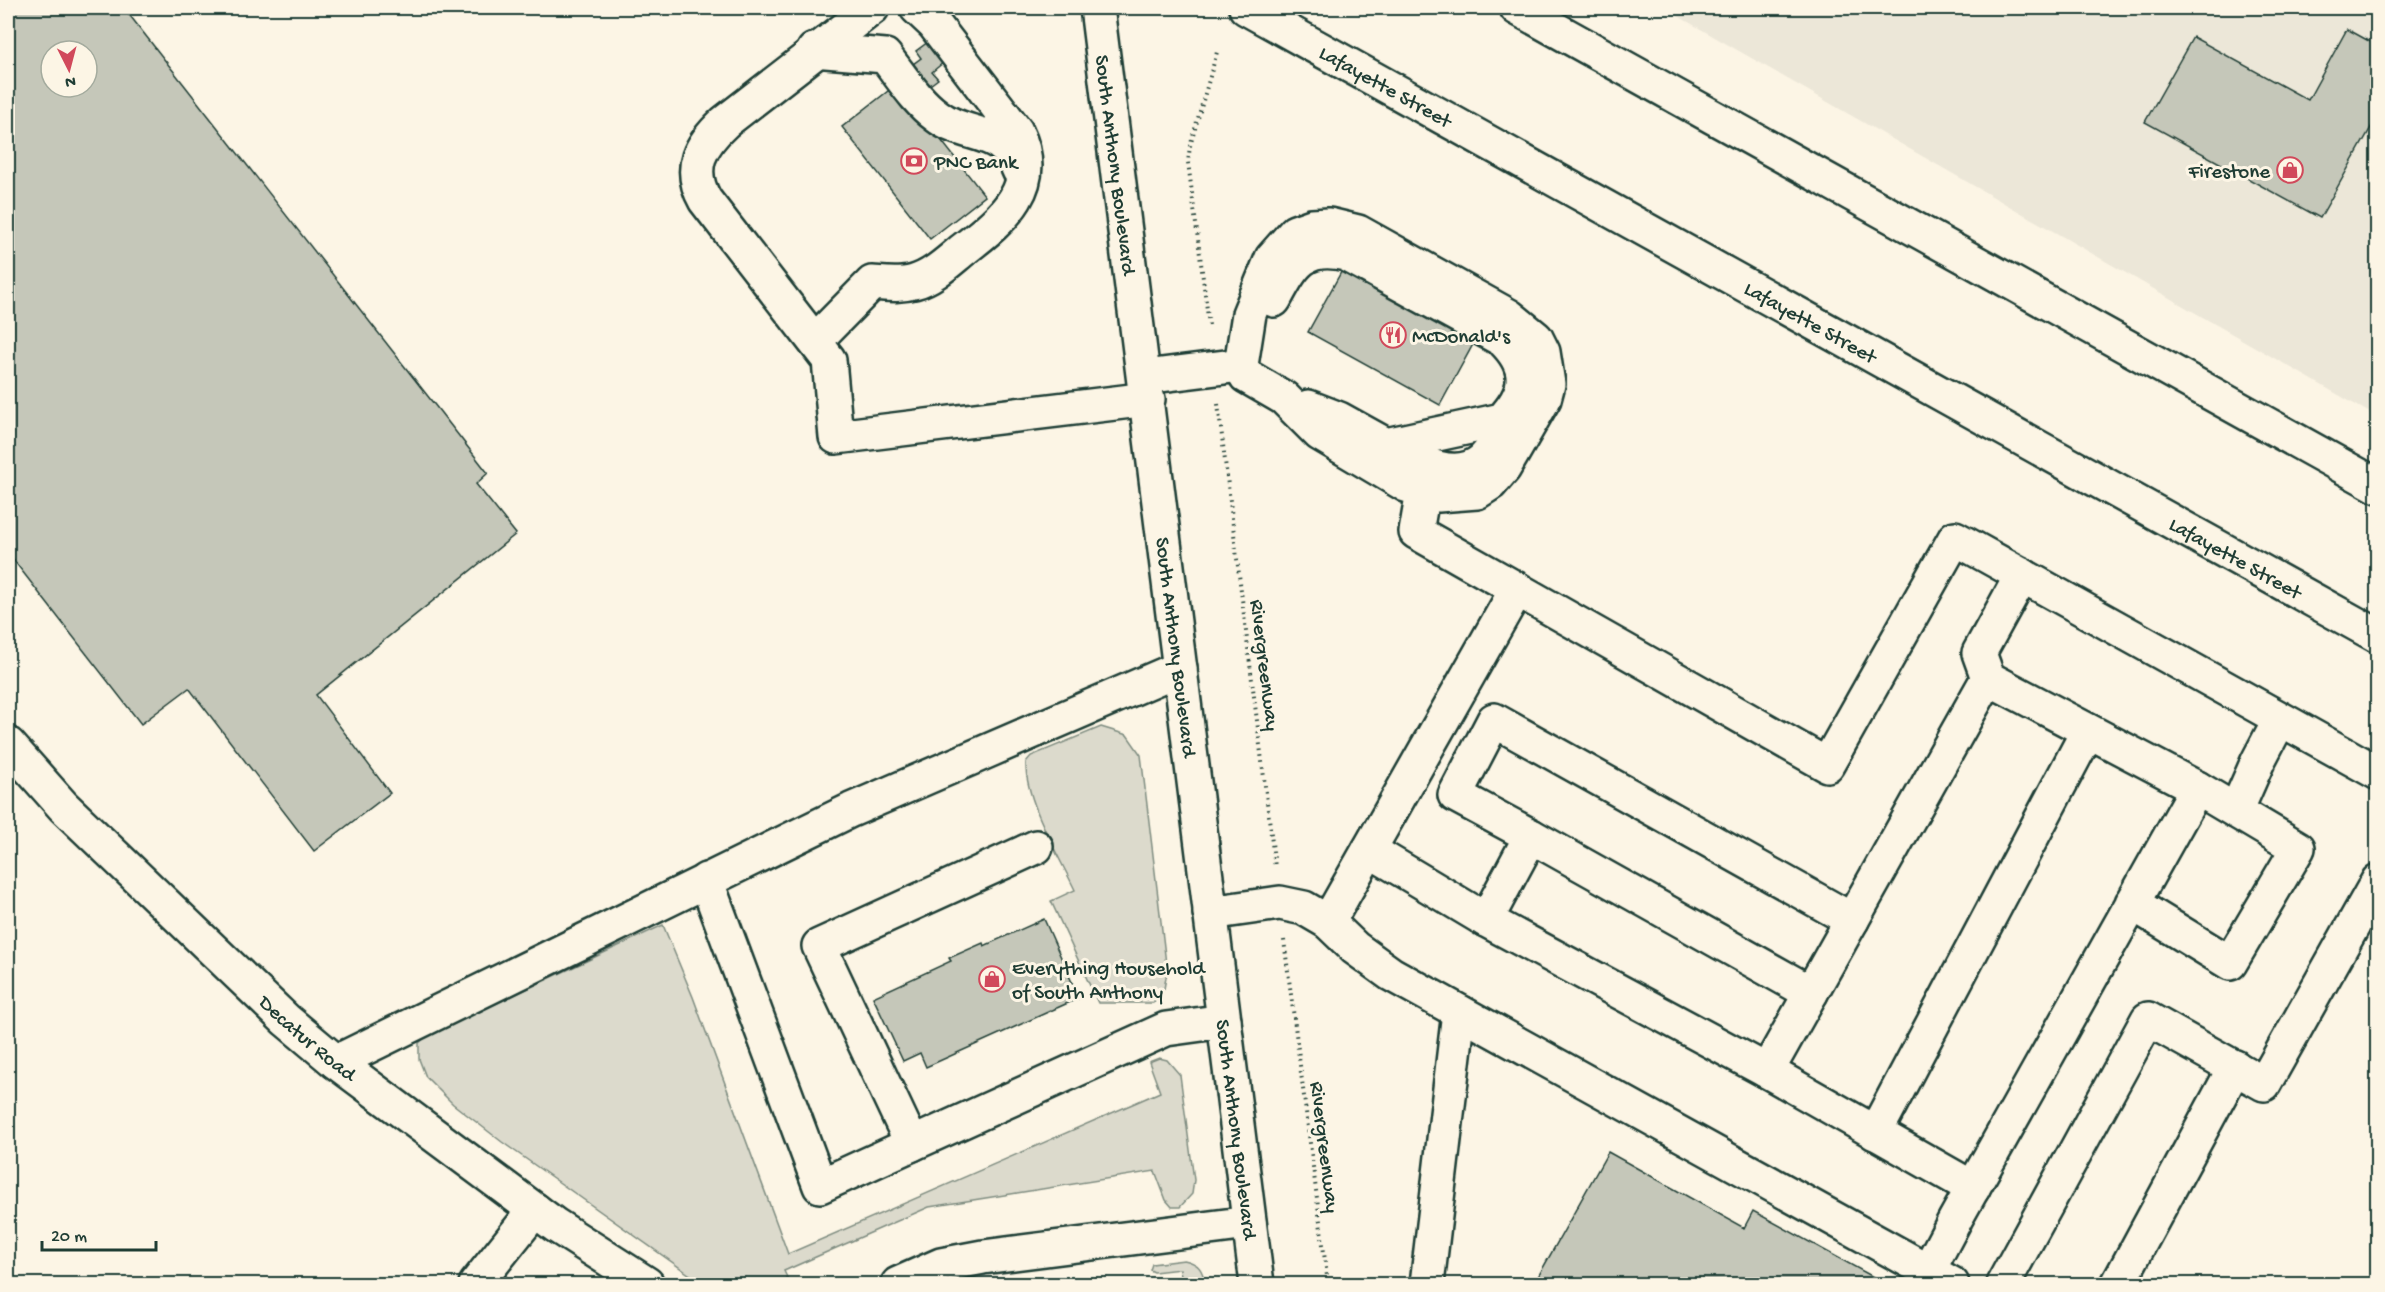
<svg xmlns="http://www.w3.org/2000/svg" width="2385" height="1292" viewBox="0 0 2385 1292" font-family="'Gochi Hand',sans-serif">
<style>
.built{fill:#ece7d8}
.green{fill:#dcdacc;stroke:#7e8c80;stroke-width:1.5}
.building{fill:#c5c7b9;stroke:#1f3d34;stroke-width:1.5;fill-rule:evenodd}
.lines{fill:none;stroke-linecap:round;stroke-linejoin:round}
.minor-casing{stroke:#1f3d34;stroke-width:38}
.major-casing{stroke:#1f3d34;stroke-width:38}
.highway-casing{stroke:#1f3d34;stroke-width:38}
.path{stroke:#1f3d34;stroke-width:4;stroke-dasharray:1.5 4.5;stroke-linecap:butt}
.minor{stroke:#fcf5e5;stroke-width:33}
.major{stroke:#fcf5e5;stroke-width:33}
.highway{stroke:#fcf5e5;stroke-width:33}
.labels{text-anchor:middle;stroke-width:6;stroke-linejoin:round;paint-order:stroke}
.street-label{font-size:21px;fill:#1f3d34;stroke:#fcf5e5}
.poi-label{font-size:21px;fill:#1f3d34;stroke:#fcf5e5;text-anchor:start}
</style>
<rect width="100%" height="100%" fill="#fcf5e5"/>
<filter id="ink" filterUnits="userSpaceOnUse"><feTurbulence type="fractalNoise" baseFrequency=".0167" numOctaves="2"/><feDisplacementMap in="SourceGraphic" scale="12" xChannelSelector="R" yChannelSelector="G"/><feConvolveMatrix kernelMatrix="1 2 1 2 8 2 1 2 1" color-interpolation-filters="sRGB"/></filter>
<g filter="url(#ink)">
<path class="built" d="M1664,8h713v409z"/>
<g class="green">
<path d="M1101,727l26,8 14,20 26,217 -3,17 -11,14h-55l-47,-102 24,-11c-16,-34 -51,-91 -49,-128l5,-6z"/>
<path d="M663,925l30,72 95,257 372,-162 -11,-30 10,-4 8,2 13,15 14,105 -2,14 -12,13h-8l-6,-7 -11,-29 -226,36 -145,64 6,13h-87l-201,-142 -49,-38 -27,-27 -7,-18v-16l8,-7z"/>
<path d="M1184,1260c15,3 19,10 21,24h-23l-2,-15 -26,3 -4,-2 2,-6z"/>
</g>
<g class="building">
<path d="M8,8h116l364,465 -12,11 40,50 -200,161 74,98 -76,58 -125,-163 -48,36 -133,-171zM51,51h36v36h-36z"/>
<path d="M2347,29l31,17v69l-58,103 -175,-96 48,-85 115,63z"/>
<path d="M928,42l16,20 -12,10 6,7 -16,12 -17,-21 16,-12 -5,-7z"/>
<path d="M897,84l88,112 -55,43 -88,-112z"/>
<path d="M1345,265l132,72 -37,68 -132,-73z"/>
<path d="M1044,919l35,79 -153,69 -6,-14 -17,8 -30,-64 78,-36 -2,-3 34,-15 1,3z"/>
<path d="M1608,1152l136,76 9,-17 133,73h-352z"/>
</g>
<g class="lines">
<g class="minor-casing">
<g id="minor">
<path d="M872,8l-147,114c-25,23 -38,46 -20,78l124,160 7,77 312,-38"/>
<path d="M814,50l71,6c16,20 31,45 52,60 29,23 67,10 82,54"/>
<path d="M1329,225l29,7 151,84 27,22 7,14 5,32 -4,15 -40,69 -13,15 -14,9 -39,3 -32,-10 -86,-51 -36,-36 -38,-22 -5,-11 8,-51 23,-56 23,-26 17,-6z"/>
<path d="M1274,300c19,-35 29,-56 72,-46l157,86c28,28 26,51 -1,80l-116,25 -47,-26 -31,-12"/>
<path d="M815,341l57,-58c15,1 28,3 42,-1 19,-5 35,-21 50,-33 40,-31 79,-63 52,-118l-82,-107 -17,-16"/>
<path d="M1145,377l96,-12"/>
<path d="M1386,445c45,26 98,48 115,-20"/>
<path d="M1423,492l-7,40 411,233 128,-227 423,235"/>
<path d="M1988,678l-9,-25 43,-78"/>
<path id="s1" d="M8,744l55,62 223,214 50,42 219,163 92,59"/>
<path d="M2236,811l22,-50 22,-42"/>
<path d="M1531,836l-76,-41 39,-75 358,200"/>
<path d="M1036,847l-217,99 93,198 254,-115 58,-8"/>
<path d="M1369,850l117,70"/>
<path d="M706,880l114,306 92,-42"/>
<path d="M1210,913l70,-10 24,5 24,14 27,26 36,26 561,310"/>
<path d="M1328,922l189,-333"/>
<path d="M336,1062l515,-252 329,-142"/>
<path d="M1767,1071l-281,-151 45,-84 280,157"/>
<path d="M1875,1133l213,-402"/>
<path d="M1973,1188l-206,-117 221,-393 209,110"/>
<path d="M1928,1271l28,-53 241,-430 101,60 -68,115 -98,-60"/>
<path d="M476,1284l59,-74"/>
<path d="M898,1284l43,-19 42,-8 266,-34"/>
<path d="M1427,1284l32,-272"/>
<path d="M2003,1284l145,-265 116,65 114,-203"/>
<path d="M2118,1284l117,-217"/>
</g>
</g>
<g class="major-casing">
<g id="major">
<path id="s2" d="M1097,8l160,1276"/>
</g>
</g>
<g class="highway-casing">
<g id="highway">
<path id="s3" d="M1246,8l1132,628"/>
<path d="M1517,8l861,478"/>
</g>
</g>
<g class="path">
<path d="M1209,325l-21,-163 2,-16 27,-94"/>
<path d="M1218,404l57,463"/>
<path d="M1284,940l44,344"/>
</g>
<use href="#minor" class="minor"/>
<use href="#major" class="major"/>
<use href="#highway" class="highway"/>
</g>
</g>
<defs>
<g id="bank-ring" transform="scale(1.35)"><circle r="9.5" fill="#fcf5e5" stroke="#d1495b" stroke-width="1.5"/><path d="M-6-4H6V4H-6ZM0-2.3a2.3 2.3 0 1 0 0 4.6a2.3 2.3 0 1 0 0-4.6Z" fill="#d1495b"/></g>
<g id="shop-ring" transform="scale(1.35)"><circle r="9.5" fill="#fcf5e5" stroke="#d1495b" stroke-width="1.5"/><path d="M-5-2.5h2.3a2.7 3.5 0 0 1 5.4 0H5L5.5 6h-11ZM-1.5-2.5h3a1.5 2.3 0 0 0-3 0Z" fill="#d1495b"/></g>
<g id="restaurant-ring" transform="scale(1.35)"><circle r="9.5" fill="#fcf5e5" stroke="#d1495b" stroke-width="1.5"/><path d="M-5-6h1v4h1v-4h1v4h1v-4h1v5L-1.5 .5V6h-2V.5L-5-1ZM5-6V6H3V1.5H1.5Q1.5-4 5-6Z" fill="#d1495b"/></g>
</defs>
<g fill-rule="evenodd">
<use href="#bank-ring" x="914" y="161"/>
<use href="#shop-ring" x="2290" y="170"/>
<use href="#restaurant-ring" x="1393" y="335"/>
<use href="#shop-ring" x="992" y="979"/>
</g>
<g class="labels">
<g class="street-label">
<text dy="7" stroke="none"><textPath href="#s3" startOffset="160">Lafayette Street</textPath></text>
<text dy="7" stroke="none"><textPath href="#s2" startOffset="158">South Anthony Boulevard</textPath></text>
<text dy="7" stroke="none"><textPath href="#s3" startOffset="646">Lafayette Street</textPath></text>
<text dy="7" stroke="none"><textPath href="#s3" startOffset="1132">Lafayette Street</textPath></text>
<text dy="7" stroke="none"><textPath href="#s2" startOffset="644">South Anthony Boulevard</textPath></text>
<text transform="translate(1266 665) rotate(83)" y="7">Rivergreenway</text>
<text dy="7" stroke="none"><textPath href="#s1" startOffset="420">Decatur Road</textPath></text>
<text dy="7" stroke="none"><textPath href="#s2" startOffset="1130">South Anthony Boulevard</textPath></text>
<text transform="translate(1326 1147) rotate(83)" y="7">Rivergreenway</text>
</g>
<g class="poi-label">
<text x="934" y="168">PNC Bank</text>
<text x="2270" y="177" text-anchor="end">Firestone</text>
<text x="1412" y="342">McDonald's</text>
<text x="1012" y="974">Everything Household<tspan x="1012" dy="24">of South Anthony</tspan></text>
</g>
</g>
<rect width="2385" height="1292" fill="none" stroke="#fcf5e5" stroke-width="30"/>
<rect x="15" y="15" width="2355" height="1262" fill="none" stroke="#1f3d34" stroke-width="2" filter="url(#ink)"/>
<g transform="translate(69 69) rotate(174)"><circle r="28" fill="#fcf5e5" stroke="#a4ab9e" stroke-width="1.5"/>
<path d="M0-4.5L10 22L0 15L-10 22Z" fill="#d1495b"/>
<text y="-9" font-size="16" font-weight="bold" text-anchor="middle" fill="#1f3d34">N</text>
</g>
<path d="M42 1241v9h114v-9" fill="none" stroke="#1f3d34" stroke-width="3"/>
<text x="51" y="1241" font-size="18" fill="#1f3d34" stroke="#fcf5e5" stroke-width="4.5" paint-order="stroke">20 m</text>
</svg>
